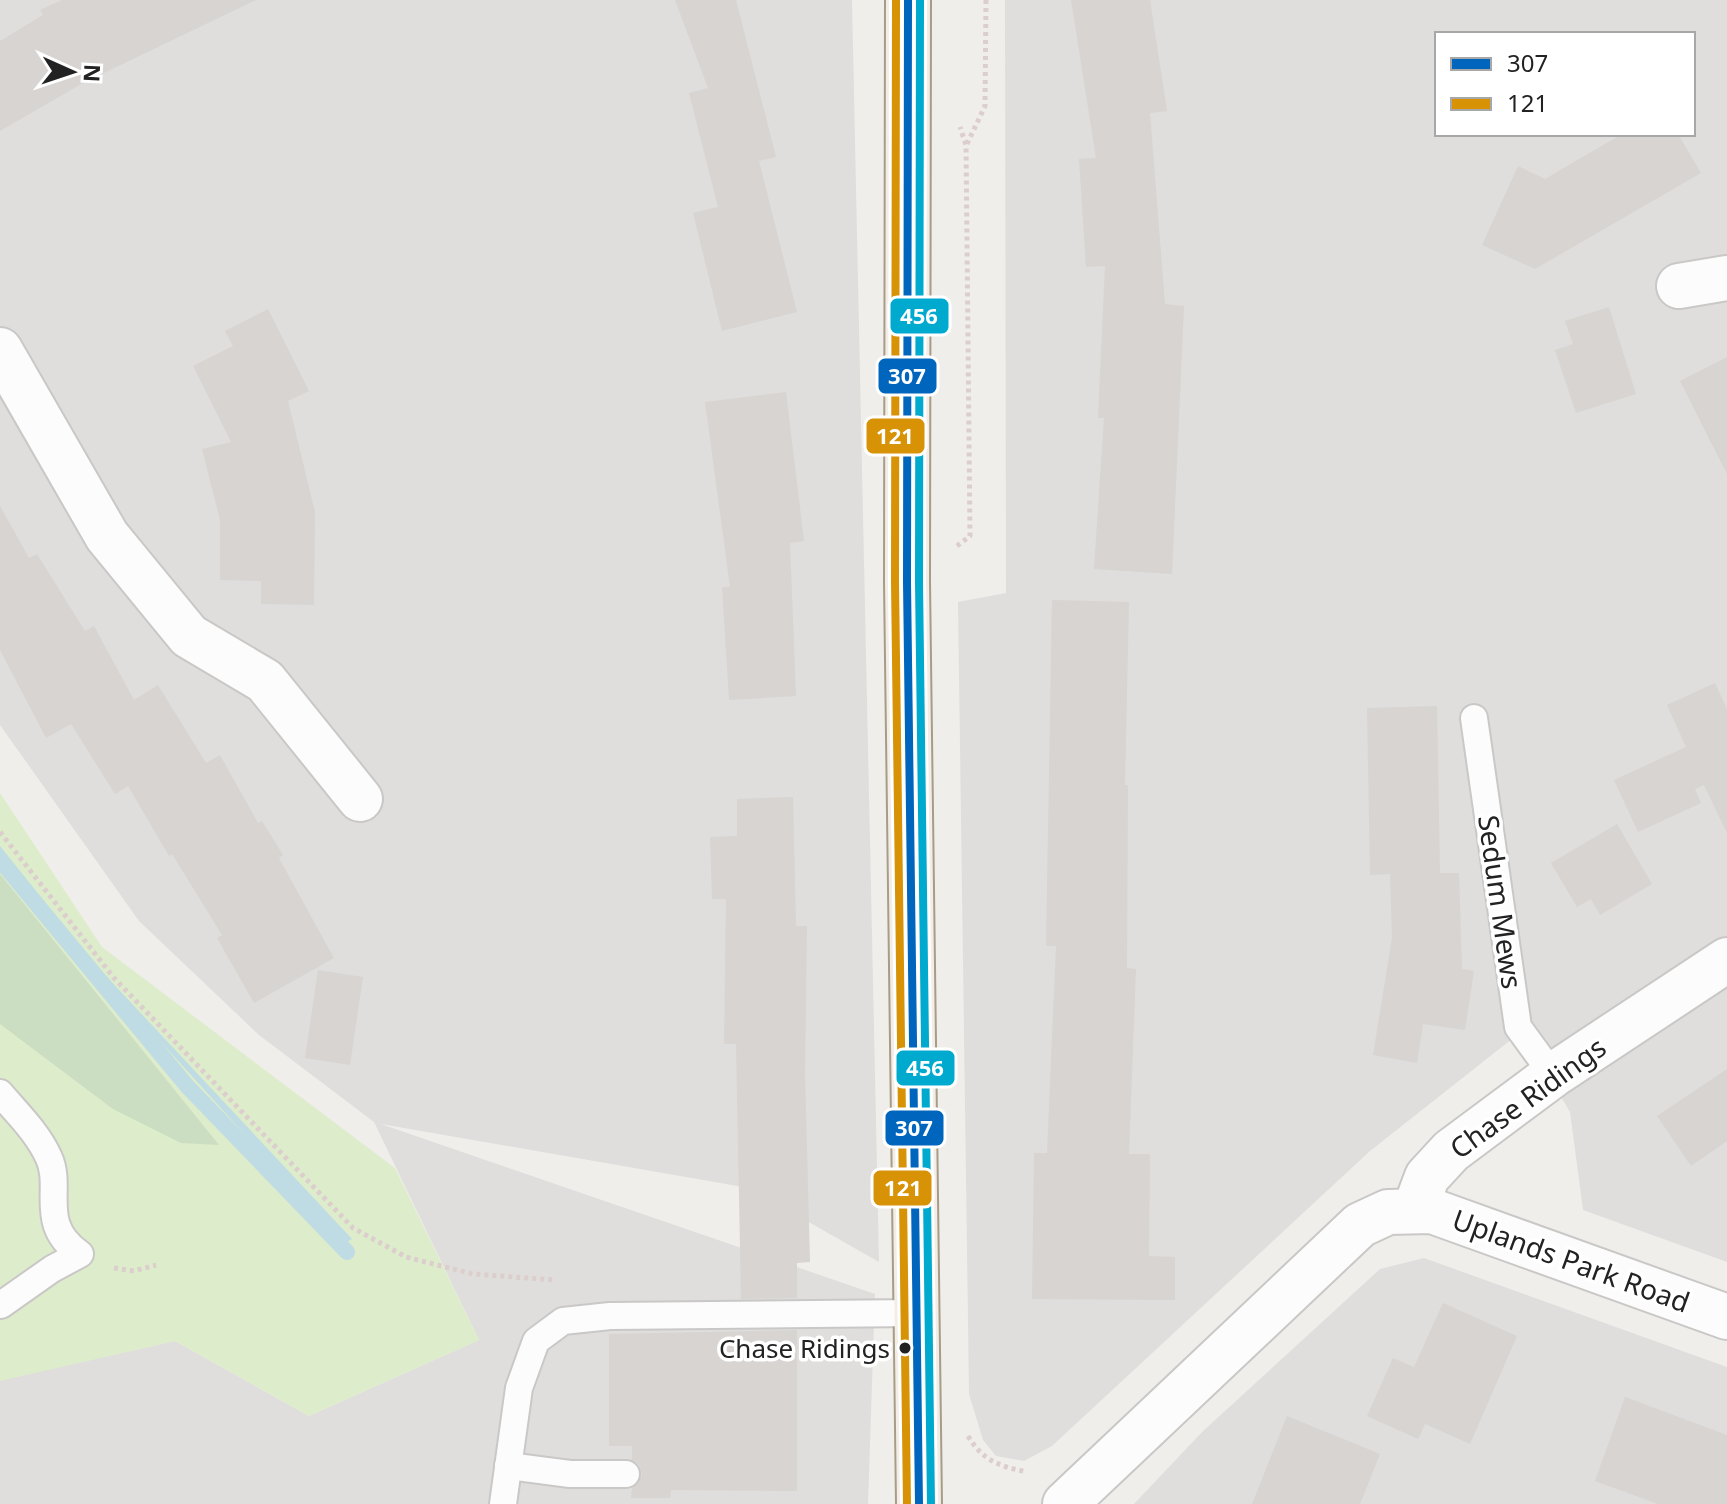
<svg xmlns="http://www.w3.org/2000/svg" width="1727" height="1504" viewBox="0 0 1727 1504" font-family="'Noto Sans',sans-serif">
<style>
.residential{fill:#dfdedc;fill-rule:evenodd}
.grass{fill:#ddeccb}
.forest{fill:#cbdec1}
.water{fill:#bfdbe3}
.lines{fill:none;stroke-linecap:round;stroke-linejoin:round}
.stream{stroke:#bfdbe3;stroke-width:16}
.building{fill:#d7d4d2}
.service-casing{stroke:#c9c8c7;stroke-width:30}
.minor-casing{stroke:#c9c8c7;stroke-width:48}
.tertiary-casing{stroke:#c9c8c7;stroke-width:48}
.primary-casing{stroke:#a79c86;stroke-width:48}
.path{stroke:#dccecd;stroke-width:5;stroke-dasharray:4 4;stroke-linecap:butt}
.service{stroke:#fdfcfc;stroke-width:26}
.minor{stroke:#fdfcfc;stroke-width:44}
.tertiary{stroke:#fdfcfc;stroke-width:44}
.primary{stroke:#f3ede7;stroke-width:44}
.bus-1-casing{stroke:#fff;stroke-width:14}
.bus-2-casing{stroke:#fff;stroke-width:14}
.bus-3-casing{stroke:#fff;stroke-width:14}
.bus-1{stroke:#0065bd;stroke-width:8}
.bus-2{stroke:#d79205;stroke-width:8}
.bus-3{stroke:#00a9ce;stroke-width:8}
.bus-dot{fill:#222;stroke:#fff;stroke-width:3}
.labels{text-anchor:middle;stroke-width:7;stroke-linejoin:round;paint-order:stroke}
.bus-label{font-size:26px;fill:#222;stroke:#fff;text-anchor:end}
.street-label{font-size:28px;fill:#222;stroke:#fff}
.line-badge{stroke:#fff;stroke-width:3}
.badge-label{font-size:22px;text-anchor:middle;font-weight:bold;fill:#fff}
</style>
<rect width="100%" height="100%" fill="#f0eeeb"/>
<g class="residential">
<path d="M0,0h852l27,1262 -130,-74 -368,-64 494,170 -7,210h-868v-124l175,-39 134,75 170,-76 -105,-218 -115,-87 -120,-114 -139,-196z"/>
<path d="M1005,0h722v1262l-144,-52 -13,-98 -48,-81 -152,120 -318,295 -28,15 -28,-5 -13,-16 -14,-46 -11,-792 48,-9zM1437,34h256v100h-256z"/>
<path d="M1424,1258l303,109v137h-593l68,-72 178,-163z"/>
</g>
<path class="grass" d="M0,793l102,154 293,221 84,172 -170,76 -134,-75 -175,40z"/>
<path class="forest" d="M0,874l219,271 -38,-2 -68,-34 -113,-85z"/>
<path class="water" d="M0,846l92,115 260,278 -8,5 -231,-255 -113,-136z"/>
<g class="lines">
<path class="stream" d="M0,860l187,226 160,166"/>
</g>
<g class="building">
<path d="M62,0h194l-173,83 -83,48v-90l43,-26 -3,-5z"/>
<path d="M675,0h61l40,157 -17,4 38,151 -75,19 -29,-118 25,-6 -29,-114 19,-5z"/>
<path d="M1071,0h79l17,111 -17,2 15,191 19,2 -12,268 -78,-5 10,-151h-6l7,-152 -19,1 -7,-108 17,-1z"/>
<path d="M1622,134h56l23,39 -166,96 -53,-24 36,-79 27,13z"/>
<path d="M1609,307l27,87 -60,19 -21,-63 18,-6 -8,-23z"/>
<path d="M268,309l41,82 -21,10 27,111 -1,93 -53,-1v-23l-41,-1v-60l-18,-71 29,-7 -38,-76 40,-20 -8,-15z"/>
<path d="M1727,357v117l-47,-93z"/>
<path d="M786,392l18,149 -14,2 6,153 -67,4 -7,-113h8l-25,-185z"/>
<path d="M0,506l29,52 8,-4 48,77 9,-5 40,74 24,-15 48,78 14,-8 38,68 4,-2 21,34 -4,3 55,100 -80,45 -37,-65 5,-3 -50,-81 -3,2 -41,-70 -13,8 -44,-70 -25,14 -46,-88z"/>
<path d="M1052,600l77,2 -4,183h3l-1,183 9,1 -7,185h21l-1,102 26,1v43l-143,-1 2,-146h13l9,-207h-10z"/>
<path d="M1715,683l12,26v124l-23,-48 -9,4 6,14 -63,29 -24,-52 72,-33 -19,-42z"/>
<path d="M1437,706l3,167h19l3,96 12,2 -9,59 -42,-6 -6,39 -44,-8 19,-117 -2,-64 -20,1 -3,-167z"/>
<path d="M793,797l3,129h11l-2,146 5,190 -13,1v35l-56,1 -5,-255h-12l2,-145h-14l-2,-62 27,-1v-37z"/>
<path d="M1617,824l35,60 -52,31 -9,-16 -14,8 -26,-44z"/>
<path d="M318,970l45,7 -13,88 -45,-7z"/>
<path d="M1727,1069v72l-36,25 -34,-50z"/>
<path d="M1443,1303l74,33 -47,108 -45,-20 -7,15 -51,-23 26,-58 21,9z"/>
<path d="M797,1330v161l-126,-1 -1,8h-39l1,-9 10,-14 -3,-10 -7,-5v-14h-23v-112z"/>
<path d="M1625,1397l102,38v69h-69l-63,-23z"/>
<path d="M1287,1416l93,38 -20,50h-108z"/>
</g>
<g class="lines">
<g class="service-casing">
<g id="service">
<path d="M1474,718l44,309 35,48"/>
<path d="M0,1093c17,20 38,40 49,65 14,31 -12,66 31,96l-28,15 -51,36"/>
<path d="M508,1466l62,8h56"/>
<path d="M503,1504l16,-116 17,-47 27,-20 47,-5 307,-3"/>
</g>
</g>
<g class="minor-casing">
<g id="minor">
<path d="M1679,286l48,-8"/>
<path d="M0,350l107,186 82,100 76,45 95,118"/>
<path d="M1415,1209l12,-32 24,-26 102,-76 174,-115"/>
</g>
</g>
<g class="tertiary-casing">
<path id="tertiary" d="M1065,1504l295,-279 28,-13 44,-1 295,106"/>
</g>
<g class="primary-casing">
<path id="primary" d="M908,0l-1,582 12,922"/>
</g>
<g class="path">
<path d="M967,144l18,-38 1,-106"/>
<path d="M957,546l13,-10 -4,-391 -6,-18"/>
<path d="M0,832l114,146 239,250 53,29 67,17 82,6"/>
<path d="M114,1268l20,3 22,-6"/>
<path d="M968,1436c15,25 31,30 59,36"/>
</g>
<use href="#service" class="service"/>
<use href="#minor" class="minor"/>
<use href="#tertiary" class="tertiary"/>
<use href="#primary" class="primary"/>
<g class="bus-1-casing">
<path id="bus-1" d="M908,0l-1,582 12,922"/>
</g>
<g class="bus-2-casing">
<path id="bus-2" d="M896,0l-1,582 12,922"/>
</g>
<g class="bus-3-casing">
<path id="bus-3" d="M920,0l-1,582 12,922"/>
</g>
<use href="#bus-1" class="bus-1"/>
<use href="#bus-2" class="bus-2"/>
<use href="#bus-3" class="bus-3"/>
</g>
<circle class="bus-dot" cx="905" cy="1348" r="7"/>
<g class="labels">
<g class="bus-label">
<text x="890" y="1358">Chase Ridings</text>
</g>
<g class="street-label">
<text transform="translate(1500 902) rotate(82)" y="10">Sedum Mews</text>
<text transform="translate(1528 1098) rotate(-36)" y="10">Chase Ridings</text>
<text transform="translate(1571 1261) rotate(20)" y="10">Uplands Park Road</text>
</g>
</g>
<g class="line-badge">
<rect x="889" y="297" width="61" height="38" rx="8" fill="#00a9ce"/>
<rect x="877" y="357" width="61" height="38" rx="8" fill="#0065bd"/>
<rect x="865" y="417" width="61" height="38" rx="8" fill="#d79205"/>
<rect x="895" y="1049" width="61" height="38" rx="8" fill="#00a9ce"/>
<rect x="884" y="1109" width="61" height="38" rx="8" fill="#0065bd"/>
<rect x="872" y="1169" width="61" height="38" rx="8" fill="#d79205"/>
</g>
<g class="badge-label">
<text x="919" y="324">456</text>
<text x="907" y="384">307</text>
<text x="895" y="444">121</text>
<text x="925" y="1076">456</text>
<text x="914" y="1136">307</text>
<text x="903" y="1196">121</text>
</g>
<rect x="1435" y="32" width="260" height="104" fill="#ffffff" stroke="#a7a7a7" stroke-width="2"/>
<rect x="1451" y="58" width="40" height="12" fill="#0065bd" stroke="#a7a7a7" stroke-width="2"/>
<text x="1507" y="72" font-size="24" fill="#222222">307</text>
<rect x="1451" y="98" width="40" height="12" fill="#d79205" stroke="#a7a7a7" stroke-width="2"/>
<text x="1507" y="112" font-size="24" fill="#222222">121</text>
<g transform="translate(72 72) rotate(93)" stroke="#ffffff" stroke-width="6" paint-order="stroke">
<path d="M0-6L14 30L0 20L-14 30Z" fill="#222222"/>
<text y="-12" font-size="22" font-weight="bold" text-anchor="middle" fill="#222222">N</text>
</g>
</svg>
